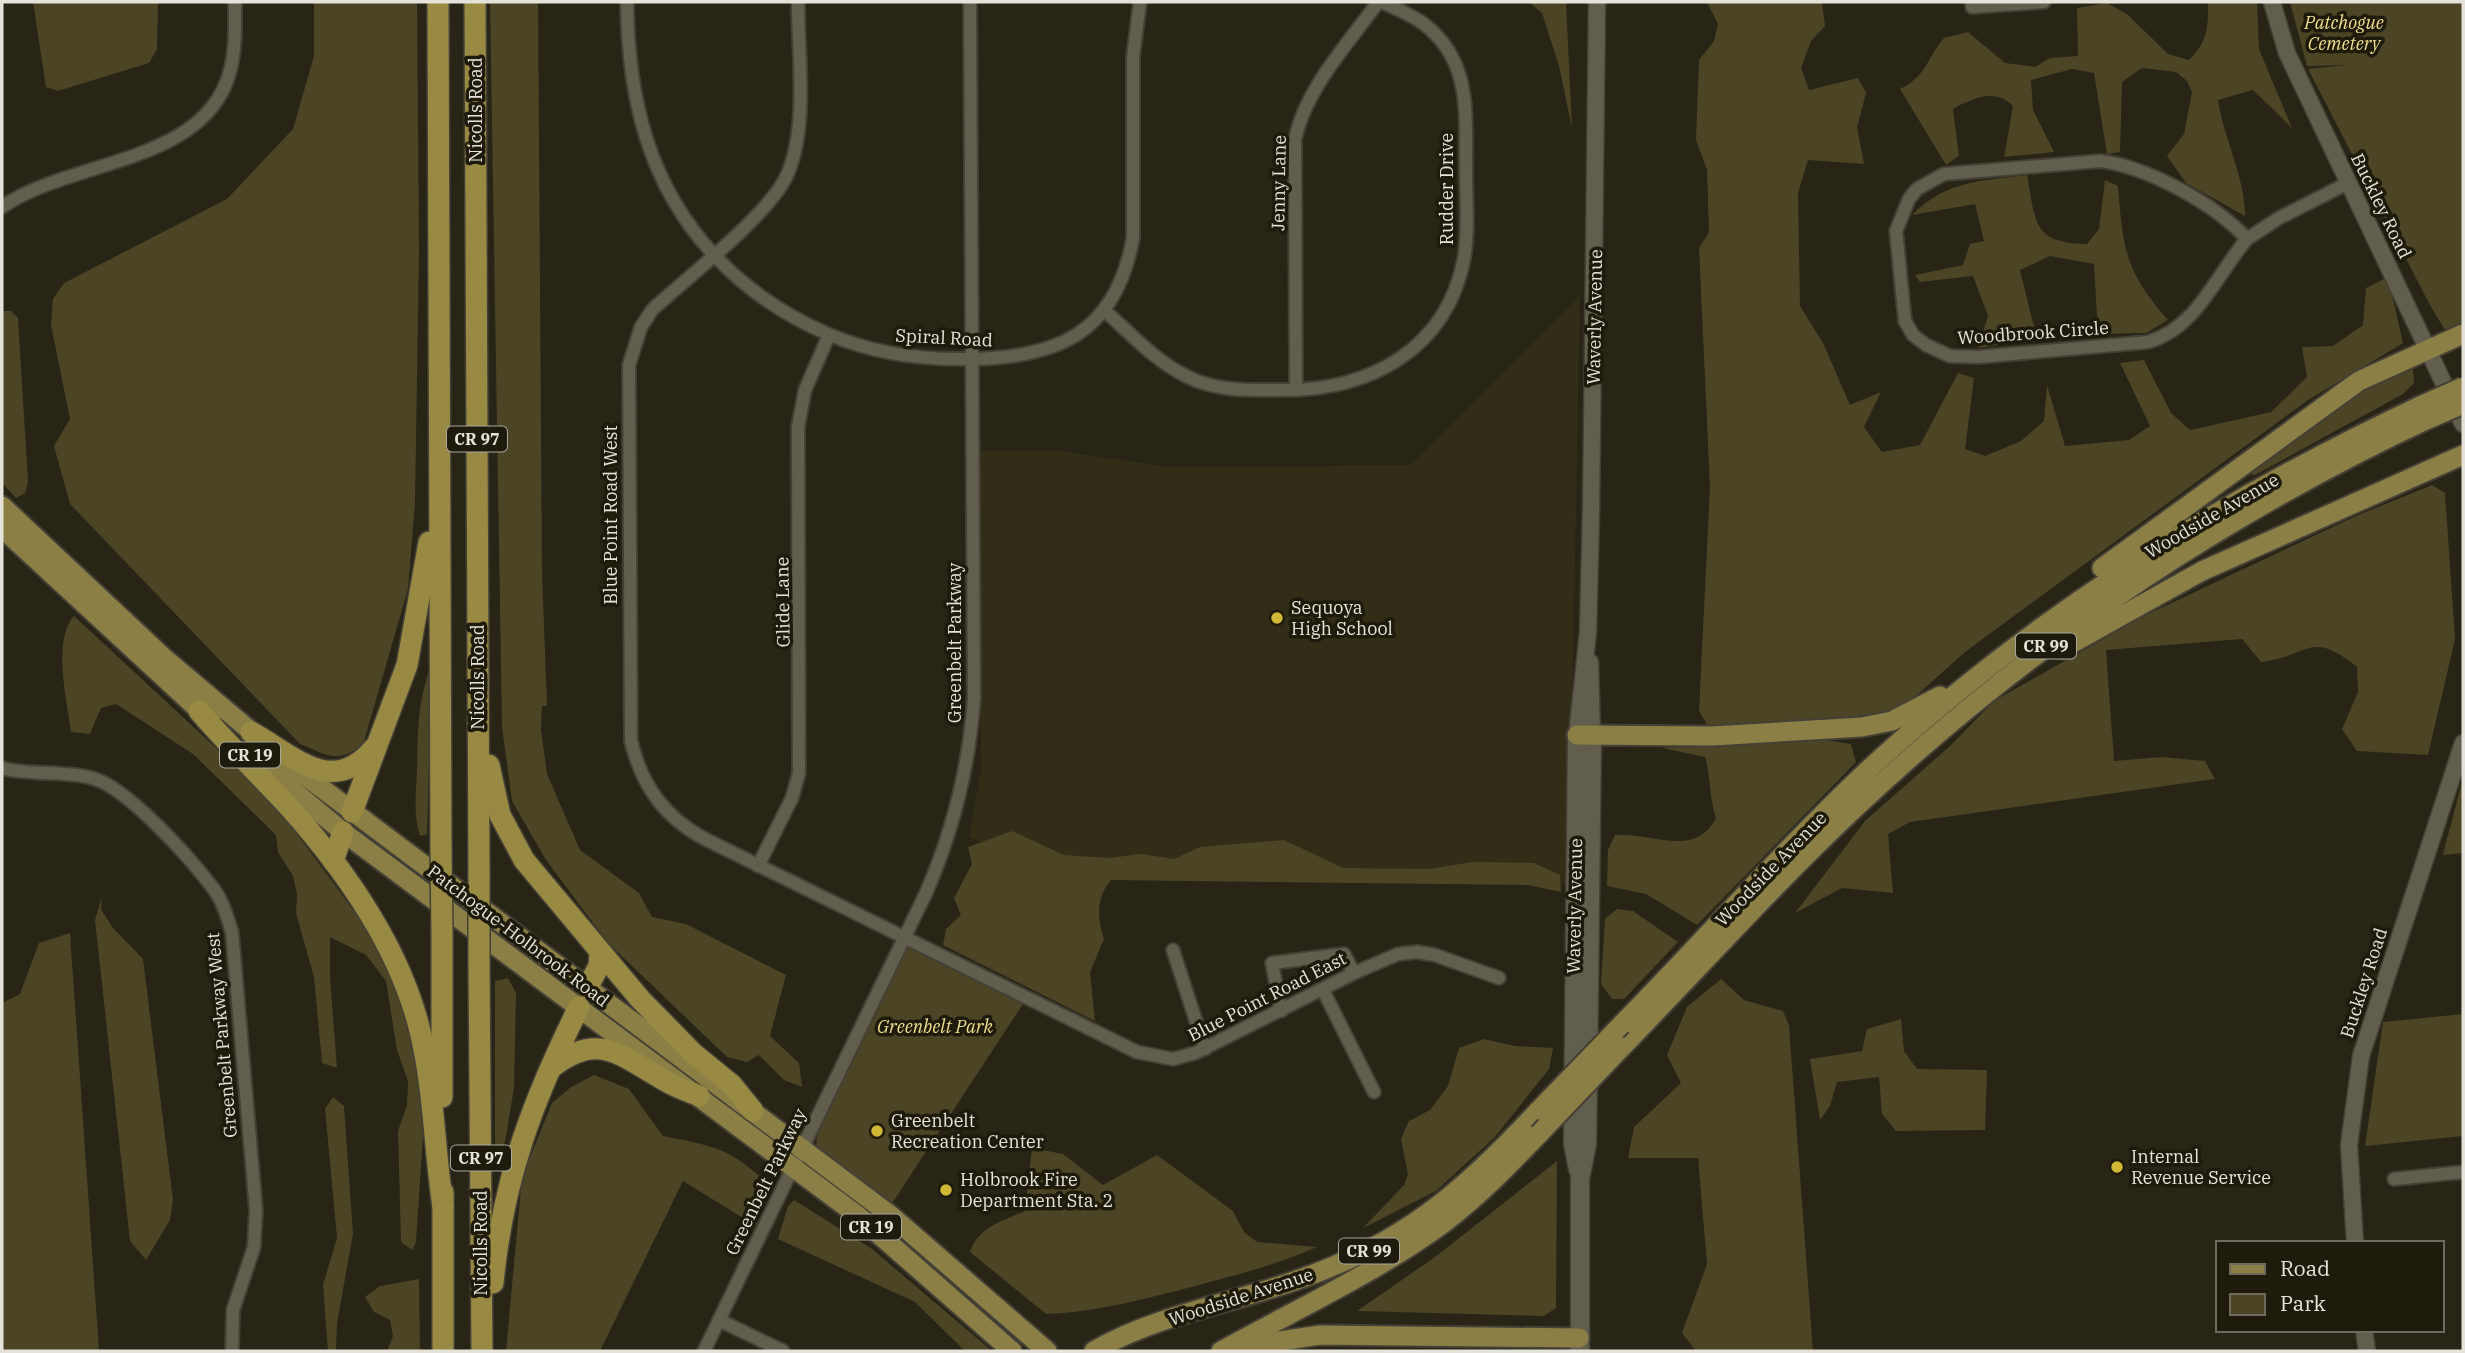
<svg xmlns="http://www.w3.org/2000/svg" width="2465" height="1353" viewBox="0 0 2465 1353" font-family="'IBM Plex Serif',serif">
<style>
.built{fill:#312d17}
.green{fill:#4b4425}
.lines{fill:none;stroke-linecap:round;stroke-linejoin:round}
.minor-casing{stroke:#444036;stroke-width:16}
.tertiary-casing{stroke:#444036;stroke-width:19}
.secondary-casing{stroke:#444036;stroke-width:21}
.primary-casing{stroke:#444036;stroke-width:23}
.trunk-casing{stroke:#444036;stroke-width:24}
.minor{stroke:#625e4e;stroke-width:12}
.tertiary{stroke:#625e4e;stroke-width:16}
.secondary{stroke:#625e4e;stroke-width:18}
.primary{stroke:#8b7f46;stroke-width:19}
.trunk{stroke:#998a43;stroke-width:21}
.primary-bridge-casing{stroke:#444036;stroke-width:23;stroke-linecap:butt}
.trunk-bridge-casing{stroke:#444036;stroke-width:24;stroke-linecap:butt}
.primary-bridge{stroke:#8b7f46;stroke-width:19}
.trunk-bridge{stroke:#998a43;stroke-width:21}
.poi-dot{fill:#d1b736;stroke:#1e1b0c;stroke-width:2.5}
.labels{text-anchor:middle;stroke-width:7;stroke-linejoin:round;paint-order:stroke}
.shield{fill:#1e1b0c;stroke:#a9a79c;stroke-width:2}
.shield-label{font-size:16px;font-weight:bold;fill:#e5e3d9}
.park-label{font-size:18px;font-style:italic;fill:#efde8f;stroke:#1e1b0c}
.street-label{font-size:18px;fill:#e5e3d9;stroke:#1e1b0c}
.poi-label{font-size:18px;fill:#e5e3d9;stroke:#1e1b0c;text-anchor:start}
</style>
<rect width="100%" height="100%" fill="#282416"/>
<path class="built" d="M1580,295l-11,588 -474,-5 -126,-40 12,-69 -4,-318h85l107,16 241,-2z"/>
<g class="green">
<path d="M33,2h125l-1,47 -8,14 -91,28 -12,-4z"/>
<path d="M314,2h103l2,248 -4,253 -7,86 -45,156c-26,19 -36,10 -63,-1l-230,-240 -16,-58 16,-27 -19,-94 2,-26 11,-16 163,-84 66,-70 21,-73z"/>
<path d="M490,2h48l4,568 5,136h-5l-1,23 6,45 33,76 59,43 13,24 34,7 100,51 -16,61 29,27 3,24 -18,-7 -25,-25 -12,7 -20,-5 -119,-114 -62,-83 -34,-59 -10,-74z"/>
<path d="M1529,2h37l6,126 -13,-62 -17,-53z"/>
<path d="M1707,2h115l3,24 -14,15 -10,27 8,22 49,-12 8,15 -9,34 7,37 -56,-4 -10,33 2,113 23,37 27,62 31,-13 -17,35 18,25 38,-7 38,-72 16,5 -9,71 20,7 36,-15 23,-20 3,-36 18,61 64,-6 21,-14 -30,-63 24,-3 27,53 19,17 81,-18 36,-35 -5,-30 31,-1 30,-21 3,-37 22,-11 15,66 -95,57 -343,252 -57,51 -20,10 -31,6 -149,7 -9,-15 11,-224 -11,-239 10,-16 -2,-62 -11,-30 3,-80 15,-19 4,-17z"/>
<path d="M2208,2h49l2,47 33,79 -39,-38 -35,10c6,40 27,76 27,116l-59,-33 -19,-27 17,-22 8,-42 -5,-11 -11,-9 -34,-4 -20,14 -2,70 -13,2 -13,-81 -22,-4 -41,11 2,30 21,42 -50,5 9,-51c-18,-18 -40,-8 -60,3l6,47 -13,9 -46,-76c27,-13 26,-30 44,-51l24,-6 37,31 30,4 15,-9 28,-2 -1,-48 30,-5 20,11 41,40 21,6c19,-18 19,-33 19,-58z"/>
<path d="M2290,2h173v323l-18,5 -14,-23 -123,-238 39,-4 -40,1z"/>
<path d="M2027,175c9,46 4,68 60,69l12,-15 6,-49 13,6c5,63 7,85 50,134l-22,13 -48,1 -4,-70 -44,-8 -30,14 17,69 -59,9 10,-32 -15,-40 -53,6 -5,-7 48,-10 7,-21 14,-3 -9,-37 -63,11c35,-35 69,-34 115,-40z"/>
<path d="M2,311h9l7,7 10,164 -3,11 -9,5 -14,-15z"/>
<path d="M2413,369l1,14 -11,11 -148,81 -9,-2 112,-82z"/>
<path d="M2432,485l13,8 10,146 -27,116 -71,-4 -15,-22 16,-37 -1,-25c-48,-38 -46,-11 -96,-5l-19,-23 -136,11 8,111 48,-4 43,4 10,18 -305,43 -22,12 5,59 -51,-5 -47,25 70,-92 85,-75 44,-45 150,-85 212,-100z"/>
<path d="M74,616l197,183 106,143 30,76 14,63 2,55 -7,106 -4,8 -11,-8 -3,-111 9,-26 1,-24 -11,-31 -11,-69 -20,-26 -36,-18v40l7,91 -15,-5 -8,-86 -18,-64 1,-18 -4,-19 -15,-24 -2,-17 -83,-81 -77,-50 -15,4 -11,26 -19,-2c-4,-31 -19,-92 3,-116z"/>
<path d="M432,662l-5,172 -7,2c-7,-22 -4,-42 -3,-66 1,-44 0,-65 15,-108z"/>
<path d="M1821,739l30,5 5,18 -159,163 -51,-31 -39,-8 1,-36 7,-15c36,-3 80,24 101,-17 -7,-21 -5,-40 -11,-61l-43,-9z"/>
<path d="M2463,778v75l-20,2v-1z"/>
<path d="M1012,831l52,24 44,3 34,-4 32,5 26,-12 84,-7 59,28 87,1 42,-7 62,1 26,12 1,17 -33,-7 -417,-5c-15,18 -14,38 -7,59l-14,33 5,49 -152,-76 3,-16 15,-14 -7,-17 18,-34 -4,-17z"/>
<path d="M102,896l-1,13 12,19 30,31 30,241 -3,20 -24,40 -16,-19 -35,-321z"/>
<path d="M1617,909l16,2 45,31 -54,57h-12l-11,-15 4,-65z"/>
<path d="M70,933l29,418h-97v-348l18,-9 19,-51z"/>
<path d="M909,944l114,60 -134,204 -73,-62 2,-18z"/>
<path d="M508,978l8,15 -2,95 -9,54 -10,15v-176z"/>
<path d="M1721,979l23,21 39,11 6,14 24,326h-117l-14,-18 25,-69 -9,-106h-70l6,-31 47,-44 -14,-28 20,-48z"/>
<path d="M2463,1014v122l-98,10 18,-124z"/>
<path d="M1901,1019l3,32 13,18 70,1 -2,60 -89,1 -14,-17 -3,-37 -42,5 -7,24 -10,14 -10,-61 52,-8 5,-22z"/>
<path d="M1484,1039l31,7 38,2 -4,21 -54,68 -59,54 -73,37 41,-43 4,-11 -7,-35 8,-18 21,-11 18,-24 11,-38z"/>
<path d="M594,1075l35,14 34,47c51,10 68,12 106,49l-13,41 -73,-45 -83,170h-94l16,-174 30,-74 19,-16z"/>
<path d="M333,1097l11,9 9,128 -16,89 -1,28h-8l-5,-66 14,-47 -12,-129z"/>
<path d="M1032,1148l31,6 40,31 54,-30 76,56 11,21 13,10 60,5c-38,17 -77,27 -118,38 -51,13 -100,27 -153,29l-76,-62c8,-25 32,-31 55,-41z"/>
<path d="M1557,1161l-1,147 -12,8 -187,-5 78,-54z"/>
<path d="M794,1200l78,49 120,102h-27l-50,-49 -137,-63 10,-33z"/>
<path d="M419,1279l1,72h-33l6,-15 -3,-16 -16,-8 -9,-15 15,-11z"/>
</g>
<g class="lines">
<g class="minor-casing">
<g id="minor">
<path d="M627,2c1,95 21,183 88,254 32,34 71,60 113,78 44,19 93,26 141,25 89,-1 147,-26 164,-121v-181l7,-55"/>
<path d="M798,2c0,52 10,123 -10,171 -17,41 -101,104 -136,137l-11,17 -12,38 2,376c11,45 33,76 74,98l432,213 36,7 22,-6 159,-80 44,-19 19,-2 18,3 64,23"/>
<path d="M1972,2v5l72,-5"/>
<path d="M2100,161c48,6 115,43 147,78 -31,36 -50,89 -99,103l-170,15 -28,-1 -24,-11 -13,-10 -8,-14 -9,-90 13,-32 8,-10 27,-15z"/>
<path d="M2,207c68,-48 204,-42 228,-136 6,-22 5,-46 5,-69"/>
<path d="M2247,239l32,-21 69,-35"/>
<path d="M1104,310c25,22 51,51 82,66 30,16 65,14 98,14 86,0 162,-40 180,-131 5,-29 2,-60 2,-89 -1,-55 7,-108 -42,-146 -12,-9 -28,-15 -42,-22"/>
<path d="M1296,390l-1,-251c11,-51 53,-95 83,-137"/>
<path d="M2,768c29,8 60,2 90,10 35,9 98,80 121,110 10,13 14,29 19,44l24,278 -2,37 -21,63 -1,41"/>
<path d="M758,866l34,-68 7,-25 -1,-346 7,-37 24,-55"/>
<path d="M1173,950l32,99"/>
<path d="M1323,990l51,102"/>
<path d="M1281,1011l-9,-48 72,-9 10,19"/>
<path d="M2394,1179l69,-7"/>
<path d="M719,1320l64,31"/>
<path d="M704,1351l222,-458c28,-64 43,-126 48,-195l-4,-696"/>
</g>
</g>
<g class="tertiary-casing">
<g id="tertiary">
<path d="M2272,2l15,51 176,371"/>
<path d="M1590,662l2,73"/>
<path d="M1577,735l11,-103 3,-120 6,-510"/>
<path d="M2355,1243l-6,-98 12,-89 102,-313"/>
<path d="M2364,1330l3,21"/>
</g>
</g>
<g class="secondary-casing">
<g id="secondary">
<path d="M1577,735l-4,408 5,26"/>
<path d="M1580,1351v-172l7,-36 5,-408"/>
</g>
</g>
<g class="primary-casing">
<g id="primary">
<path d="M2,506l161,151 129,109 597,448 158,137"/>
<path d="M2,528l209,193"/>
<path d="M2102,568l257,-187 104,-47"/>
<path d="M2062,649l140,-78 261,-116"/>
<path d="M1577,735l135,1 150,-9 30,-6 48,-25"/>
<path d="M253,757l90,75 514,383 155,136"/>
<path d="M1621,1025c83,-84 161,-174 246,-254 164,-153 351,-270 553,-365"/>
<path d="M1622,1047c77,-79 152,-163 233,-239 169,-159 360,-289 571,-388"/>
<path d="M1094,1351c60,-35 134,-47 200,-70 108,-36 169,-89 245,-171"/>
<path d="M1221,1351c74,-41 155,-78 224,-129 34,-26 64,-57 94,-88"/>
<path d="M1243,1351l37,-10 40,-6 259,3"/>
</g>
</g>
<g class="trunk-casing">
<g id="trunk">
<path d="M438,2l3,846"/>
<path d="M475,2l4,874"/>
<path d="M199,711c29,34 61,64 91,97 56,63 108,137 129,219 15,59 15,120 24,180"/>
<path d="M251,732c44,24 81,66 123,16"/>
<path d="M489,765l11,50 24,45 116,139 54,55 38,31 21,26"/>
<path d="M352,812l55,-147 22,-123"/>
<path d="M333,861l10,-29"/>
<path d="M442,937v160"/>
<path d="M479,964l3,387"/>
<path d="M587,988l12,-22 1,-13"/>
<path d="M551,1068c48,-38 70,-12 113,12 10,7 24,11 35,16"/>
<path d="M443,1192v159"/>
<path d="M493,1283c10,-105 40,-183 86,-276"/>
</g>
</g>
<use href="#minor" class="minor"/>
<use href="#tertiary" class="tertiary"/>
<use href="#secondary" class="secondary"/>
<use href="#primary" class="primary"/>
<use href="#trunk" class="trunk"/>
<g class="primary-bridge-casing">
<g id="primary-bridge">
<path d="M2420,406l43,-19"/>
<path d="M2426,420l37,-16"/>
<path d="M1539,1110l82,-85"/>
<path d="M1539,1134l83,-87"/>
</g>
</g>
<g class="trunk-bridge-casing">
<g id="trunk-bridge">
<path d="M441,848l1,89"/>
<path d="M479,876v88"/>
</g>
</g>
<use href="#primary-bridge" class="primary-bridge"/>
<use href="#trunk-bridge" class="trunk-bridge"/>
</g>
<g class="poi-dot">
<circle cx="1277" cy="618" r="7"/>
<circle cx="877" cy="1131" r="7"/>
<circle cx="2117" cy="1167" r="7"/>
<circle cx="946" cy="1190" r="7"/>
</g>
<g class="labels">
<g class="shield">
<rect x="447" y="426.5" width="60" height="25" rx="5"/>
<rect x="2016" y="633.5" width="60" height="25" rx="5"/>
<rect x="220" y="742.5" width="60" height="25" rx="5"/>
<rect x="451" y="1145.5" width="60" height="25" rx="5"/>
<rect x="841" y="1214.5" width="60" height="25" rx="5"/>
<rect x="1339" y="1238.5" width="60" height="25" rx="5"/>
</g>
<g class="shield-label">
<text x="477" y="445">CR 97</text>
<text x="2046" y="652">CR 99</text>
<text x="250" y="761">CR 19</text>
<text x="481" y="1164">CR 97</text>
<text x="871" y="1233">CR 19</text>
<text x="1369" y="1257">CR 99</text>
</g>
<g class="park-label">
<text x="2344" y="29">Patchogue<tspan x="2344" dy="21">Cemetery</tspan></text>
<text x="935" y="1033">Greenbelt Park</text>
</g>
<g class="street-label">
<text transform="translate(476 110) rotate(-90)" y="6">Nicolls Road</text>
<text transform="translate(1279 183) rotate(-89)" y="6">Jenny Lane</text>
<text transform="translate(1447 189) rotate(-90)" y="6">Rudder Drive</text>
<text transform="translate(2381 206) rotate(64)" y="6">Buckley Road</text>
<text transform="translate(1595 317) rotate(-89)" y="6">Waverly Avenue</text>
<text transform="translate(2033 333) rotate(-4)" y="6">Woodbrook Circle</text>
<text transform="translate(944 338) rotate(3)" y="6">Spiral Road</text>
<text transform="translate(611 515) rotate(-90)" y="6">Blue Point Road West</text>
<text transform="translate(2212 516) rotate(-30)" y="6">Woodside Avenue</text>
<text transform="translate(783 602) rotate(-91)" y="6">Glide Lane</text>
<text transform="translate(955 643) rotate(-90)" y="6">Greenbelt Parkway</text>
<text transform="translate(478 677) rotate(-90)" y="6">Nicolls Road</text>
<text transform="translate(1771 869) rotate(-46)" y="6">Woodside Avenue</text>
<text transform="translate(1575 906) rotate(-89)" y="6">Waverly Avenue</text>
<text transform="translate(518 936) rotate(37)" y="6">Patchogue-Holbrook Road</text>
<text transform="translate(2364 983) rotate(-72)" y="6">Buckley Road</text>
<text transform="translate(1267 997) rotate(-27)" y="6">Blue Point Road East</text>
<text transform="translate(222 1035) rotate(-95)" y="6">Greenbelt Parkway West</text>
<text transform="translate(766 1182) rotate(-64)" y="6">Greenbelt Parkway</text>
<text transform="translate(481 1243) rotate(-90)" y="6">Nicolls Road</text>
<text transform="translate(1241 1297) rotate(-18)" y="6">Woodside Avenue</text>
</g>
<g class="poi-label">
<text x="1291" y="614">Sequoya<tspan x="1291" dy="21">High School</tspan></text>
<text x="891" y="1127">Greenbelt<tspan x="891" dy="21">Recreation Center</tspan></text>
<text x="2131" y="1163">Internal<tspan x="2131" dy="21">Revenue Service</tspan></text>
<text x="960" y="1186">Holbrook Fire<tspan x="960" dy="21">Department Sta. 2</tspan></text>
</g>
</g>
<rect width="2465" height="1353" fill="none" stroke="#e5e3d9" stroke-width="7"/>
<rect x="2216" y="1241" width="228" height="91" fill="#1e1b0c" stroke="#6e6b5e" stroke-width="2"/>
<rect x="2230" y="1264" width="35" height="10" fill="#8b7f46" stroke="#6e6b5e" stroke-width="2"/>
<text x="2280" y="1276" font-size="21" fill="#e5e3d9">Road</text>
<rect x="2230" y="1294" width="35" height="21" fill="#4b4425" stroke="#6e6b5e" stroke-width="2"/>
<text x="2280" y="1311" font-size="21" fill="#e5e3d9">Park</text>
</svg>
